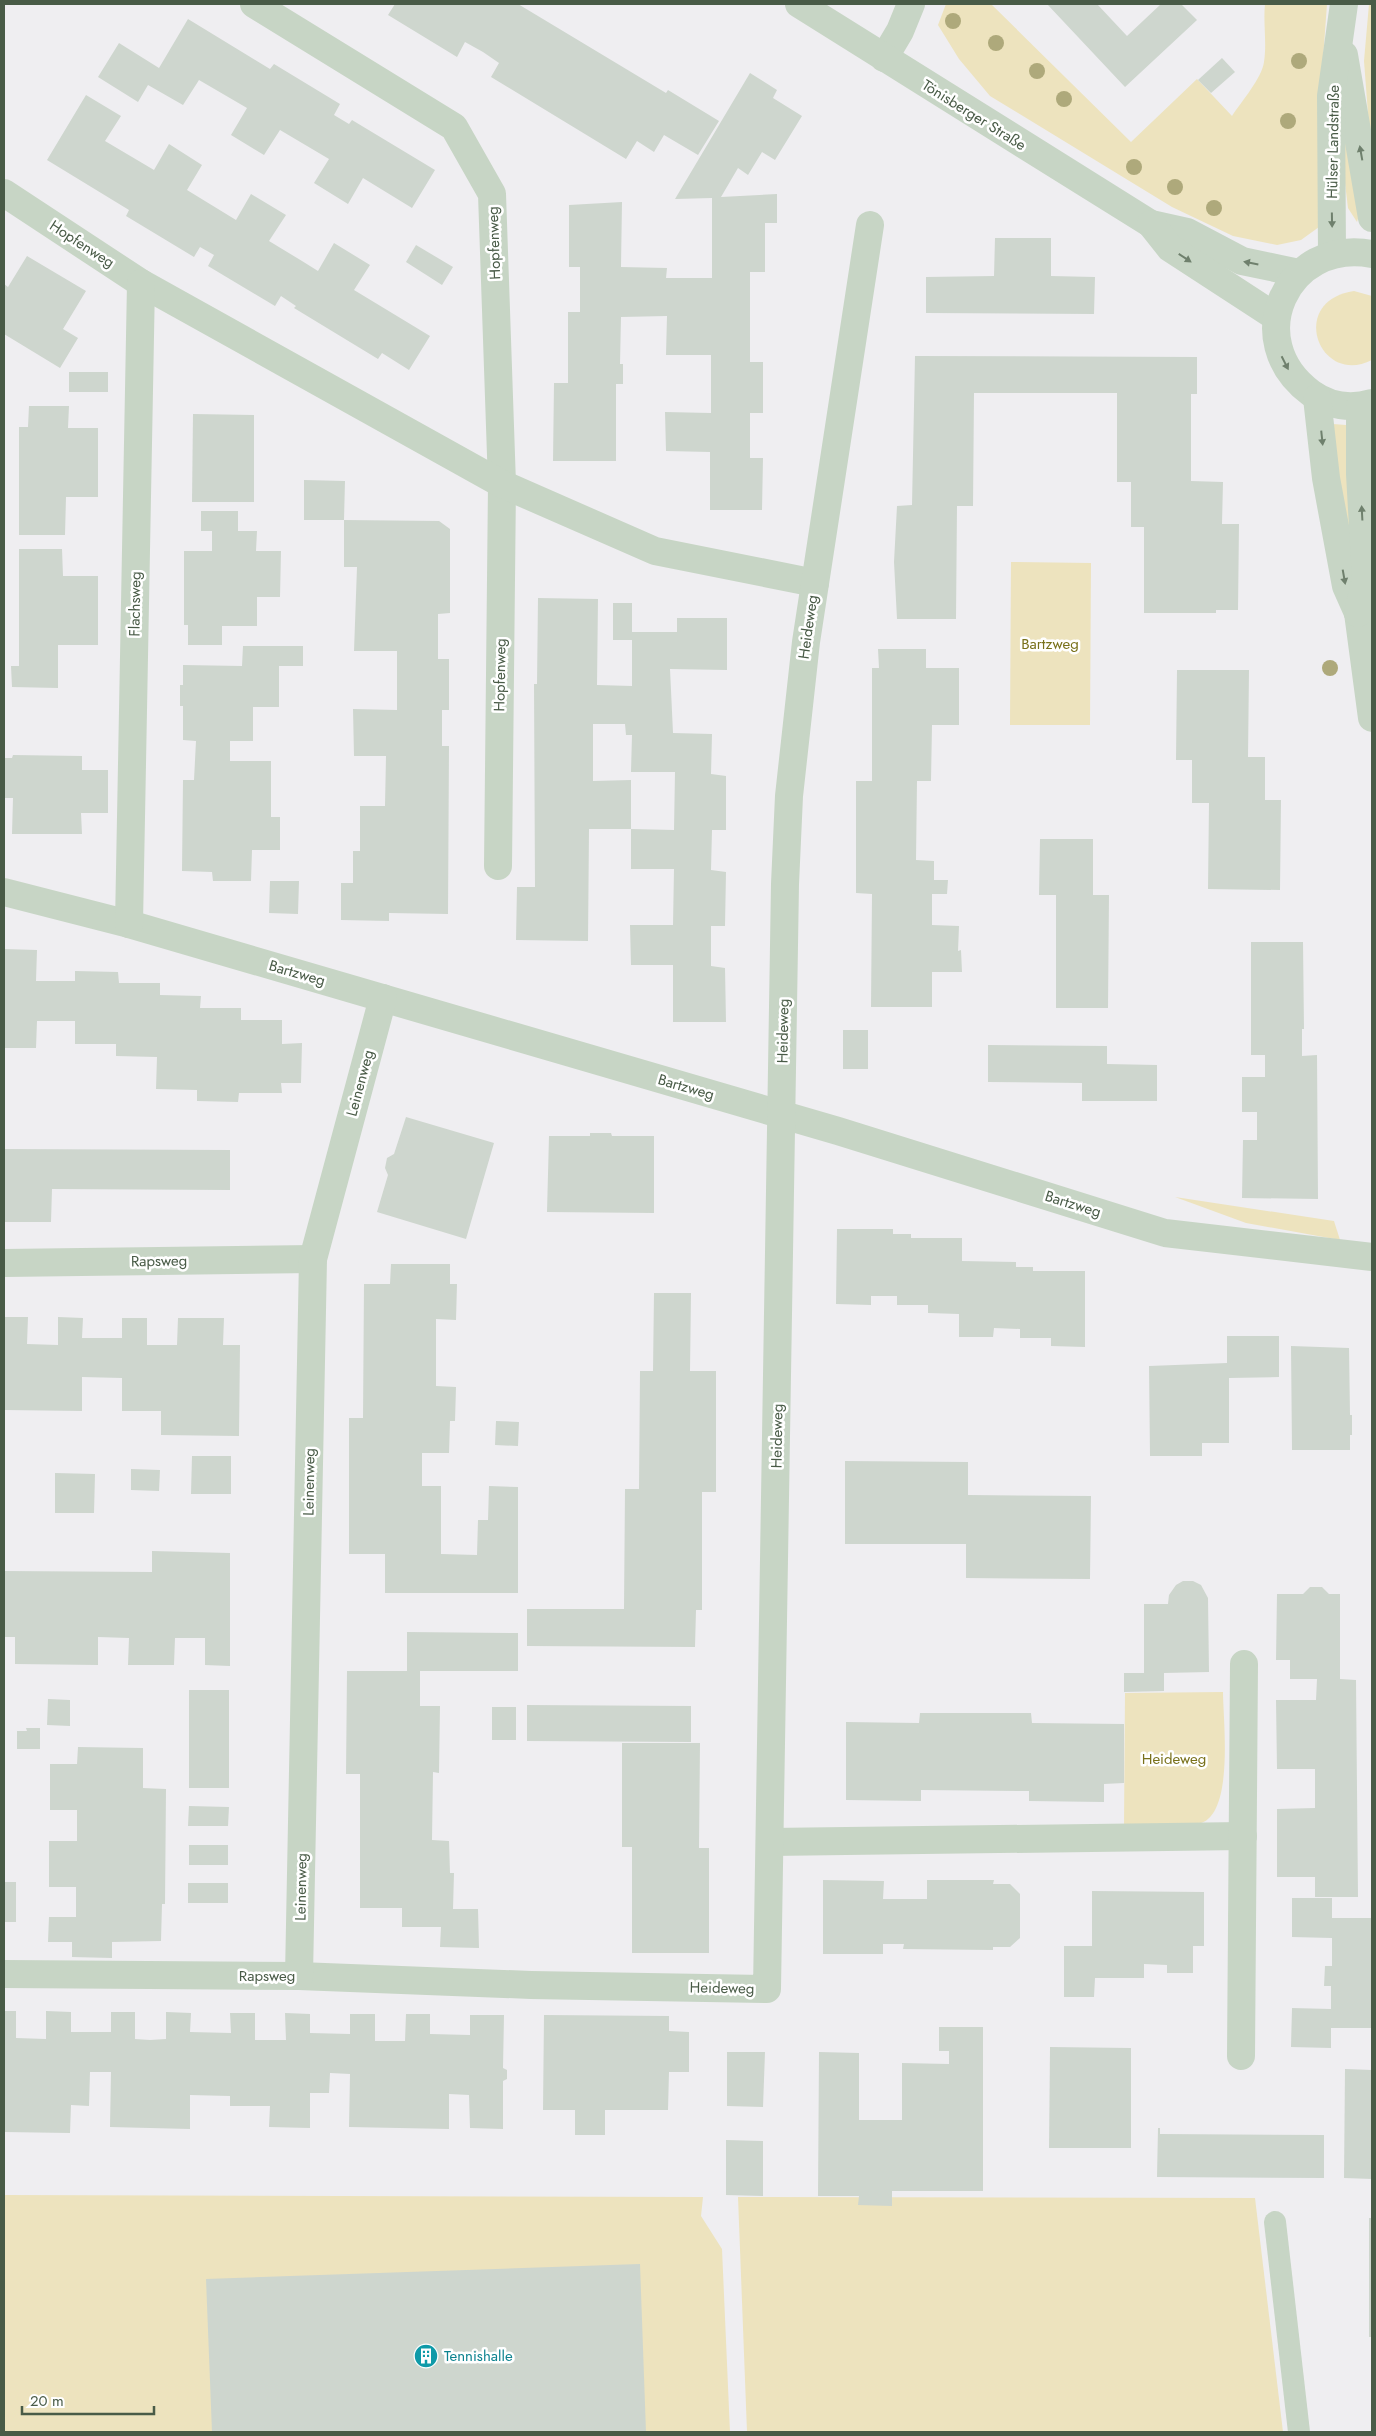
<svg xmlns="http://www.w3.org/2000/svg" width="1376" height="2436" viewBox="0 0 1376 2436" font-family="Jost,sans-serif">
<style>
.green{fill:#ede3be}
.building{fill:#ced6ce;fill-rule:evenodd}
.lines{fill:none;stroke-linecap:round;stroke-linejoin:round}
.service{stroke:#c7d5c5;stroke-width:22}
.minor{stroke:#c7d5c5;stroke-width:28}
.tertiary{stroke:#c7d5c5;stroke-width:28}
.tree{fill:#aea97b}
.oneway{fill:#6f806d}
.labels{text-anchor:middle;stroke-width:5;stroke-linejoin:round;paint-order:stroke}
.street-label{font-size:15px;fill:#495b47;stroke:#fff}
.park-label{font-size:15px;fill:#79711b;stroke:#fff}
.culture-label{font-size:15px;fill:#0d838f;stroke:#fff;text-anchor:start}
</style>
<rect width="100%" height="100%" fill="#efeef1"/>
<g class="green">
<path d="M946,4h45l140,138 66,-63 35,37c9,-14 30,-38 32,-54 3,-19 -1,-39 1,-58h62l-8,110v113l-18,13 -24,5 -44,-9 -61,-29 -182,-111 -31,-37 -21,-34z"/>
<path d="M1369,4h3v162l-8,-105z"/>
<path d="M1339,133l6,6 16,69 -4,14 -9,-14z"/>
<path d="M1354,291l18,5v64c-53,27 -85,-59 -18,-69z"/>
<path d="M1333,424l13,1 8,143 -10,-35z"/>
<path d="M1011,562l80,1 -1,162h-80z"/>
<path d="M1175,1197l159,24 6,19 -94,-17z"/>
<path d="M1223,1692c0,29 12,125 -25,132 -22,5 -51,2 -74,2l1,-133z"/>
<path d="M4,2195l699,2 -2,19 21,33 8,183h-726z"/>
<path d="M738,2197l517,1 28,234h-536z"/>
</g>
<g class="building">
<path d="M395,4h123l148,89 2,-3 51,31 -21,34 -34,-20 -10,17 -17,-11 -11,18 -135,-82 8,-14 -16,-11 -18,-10 -8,15 -69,-42z"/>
<path d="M1047,4h50l30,32 34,-32h20l16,16 -72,67z"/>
<path d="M188,19l82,50 4,-5 66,40 -6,11 15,9 3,-4 83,50 -23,38 -49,-30 -15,26 -34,-21 15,-24 -49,-29 -16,25 -33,-20 16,-27 -48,-28 -16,25 -35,-20 -10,17 -40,-25 21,-34 40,25z"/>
<path d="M1222,58l13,14 -24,21 -13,-13z"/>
<path d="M750,73l27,17 -4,8 29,18 -27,44 -13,-8 -14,23 -10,-7 -17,29 56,-3v29h-12v49h-15v90h13v51h-13v45h13l-1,52h-52v-58l-44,-1 -1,-39 46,1v-58h-45l1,-39 -46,1 -1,47h3v20h-7v77h-63l1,-78h14v-71h12v-45h-11v-62l53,-3 -1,65 46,1 -1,10h46v-80l-37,1z"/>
<path d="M86,95l35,21 -16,25 49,29 15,-26 33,21 -15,25 49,30 15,-26 35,21 -17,26 33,20 16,10 16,-28 36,22 -16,25 76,46 -21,34 -27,-17 -4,6 -84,-51 2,-2 -15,-10 -6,10 -67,-40 6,-11 -14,-8 -6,10 -68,-41 3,-6 -82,-50z"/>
<path d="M995,238h56v38l44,1 -1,37 -168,-1v-36l68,-1z"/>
<path d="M416,245l37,22 -11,18 -36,-23z"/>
<path d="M27,256l59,35 -23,38 15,9 -18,30 -56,-34v-50l4,3z"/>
<path d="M915,356l282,1v37h-6v87l32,1 -1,42h17l-1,86h-22v3h-72v-86h-13v-45h-14v-89h-143l-1,113h-16l-1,113h-59l-3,-57 3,-56 15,-1z"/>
<rect x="69" y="372" width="39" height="20"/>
<path d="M29,406h40l-1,22h30v69h-32l-1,38h-46v-108h9z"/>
<path d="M193,414l61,1v87h-62z"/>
<path d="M304,480l41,1 -1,39h-40z"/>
<path d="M201,511h37v20h19l-1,20h25l-1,46h-23v29h-35v19h-34v-20h-4v-74h28v-20h-11z"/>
<path d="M344,520l95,1 11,8v84l-12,1v45h11v51h-7v36h7l-1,168 -59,-1v8l-48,-1v-37h12v-32h7v-45h25l1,-50h-32l-1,-47 44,1v-59h-43l3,-84h-13z"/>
<path d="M19,549h43l1,27h35v69h-40v43l-46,-1 -1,-21h8z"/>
<path d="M538,598l60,1 -1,86 35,1v-46h-19v-37h19v29h45v-14h50v52l-57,-1 3,64 39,1 -1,40 15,2v54h-14l-1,40 15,2 -1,54h-14v40l14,2 1,54h-53v-57h-42l-1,-40h43l1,-56h-43v-40h-42l-1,112 -72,-1 1,-53h18l-1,-203h3zM593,724h32l1,11h6l-1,37h44l-1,58 -43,-1v-49l-38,1z"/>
<path d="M243,646h60v20h-24v41h-26v34h-23v20h41v56h9v33h-28l-1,31h-38l-1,-9 -30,-1 1,-91h11l2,-39 -13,-1v-34h-3v-21h3v-20l59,1z"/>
<path d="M878,649h48v19h33v57h-27l-1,56h-14l-1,79 18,1v19h14l-1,14h-15v31l27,1 -1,25 3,-1 1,22h-30v35h-61l1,-113 -16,-1v-112h16v-113h7z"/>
<path d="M1177,670h72l-1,87h17v43h16l-1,90 -72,-1 1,-86h-17v-43h-16z"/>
<path d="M13,755l69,1v14h26v43h-27l1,21h-70l1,-36h-9v-40h8z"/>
<path d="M1040,839h53v56h16l-1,113h-52v-113h-17z"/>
<path d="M270,881h29l-1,33 -29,-1z"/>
<path d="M1251,942h52l1,87h-2v27l15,-1 1,144 -76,-1 1,-58h14v-28h-15v-35h23v-22h-14z"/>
<path d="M4,949l33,1 -1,31h39v-10l43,1 1,11h41v12l41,1 -1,12h41v12h41v24l20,-1 -1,40h-20l1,10h-43l-1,9 -41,-1v-11l-41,-1 1,-32 -41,-1v-12h-41v-23h-38l-1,27h-32z"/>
<rect x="843" y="1030" width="25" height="39"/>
<path d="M988,1045l119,1v18l50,1v36h-75v-18l-94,-1z"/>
<path d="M406,1117l88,26 -28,96 -89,-27 11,-37 -3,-7 2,-10 7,-4z"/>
<path d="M590,1133h21l1,3h42v77l-107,-1 2,-76h41z"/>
<path d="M4,1149l226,1v40l-178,-1 -1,33h-47z"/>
<path d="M837,1229h56v5h18v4h51v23l54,1v5h17v4h52v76l-34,-1v-8h-31v-9l-26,-1 -1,9h-34v-23l-31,-1v-8h-31v-9h-26v9l-35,-1z"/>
<path d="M391,1264h59v20h7l-1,36 -20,-1v67l20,1 -1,34h-5l-1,32h-27v33h19v68l36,1 1,-35h10l1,-34 29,1v106h-133v-39h-36v-136h14l1,-134h26z"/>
<path d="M654,1293h37l-1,78h26v121h-14v118h-6l-1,37 -168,-1v-37h97l1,-120h14l1,-118h13z"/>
<path d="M4,1317h24l-1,27 31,1v-28l25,1 -1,20h40v-20h25v27h30l1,-27h46l-1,27h17l-1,91 -78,-1v-24h-39v-33l-40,-1v34l-78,-1z"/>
<path d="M1227,1336h52v41l-50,1v65h-27v13h-52l-1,-90 78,-3z"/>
<path d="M1291,1346l58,2 1,67h2v20h-2v15h-58z"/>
<path d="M496,1421l23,1 -1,24 -23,-1z"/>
<path d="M192,1456h39v38h-40z"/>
<path d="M845,1461l123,1v33l123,1 -1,83 -124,-1v-34h-121z"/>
<path d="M131,1469l29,1 -1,21 -28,-1z"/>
<path d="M55,1473l40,1 -1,39h-39z"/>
<path d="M152,1551l78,2v113l-25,-1v-27h-30l-1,27h-46l1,-27 -31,-1v28l-83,-1v-27h-11v-66l148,1z"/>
<path d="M1183,1581h10l8,4 7,13 1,74 -45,1v18l-40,1v-19h20v-69h24l1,-9 7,-10z"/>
<path d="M1310,1587h12l7,7h11v85l16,1 2,217h-43v-20h-38v-68l38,-1v-39h-38l-1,-69h40l1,-21h-27v-19h-14l1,-66h26z"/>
<path d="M407,1632l111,1v38h-98v35h20l-1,67 -6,-1 -1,68 17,1 1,32h4l-1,36h25l1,39 -39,-1 1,-20h-39v-19h-42v-134h-14l1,-103h60z"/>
<rect x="189" y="1690" width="40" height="98"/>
<path d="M48,1699l22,1v26l-23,-1z"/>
<path d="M527,1705l164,1v36l-164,-1z"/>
<rect x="492" y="1707" width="24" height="33"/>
<path d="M920,1713h111l1,10 92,1v59l-20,1v18l-75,-1v-10l-108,-1v11l-75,-1v-78l73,1z"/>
<path d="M26,1728h14v21h-23v-18h10z"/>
<path d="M622,1743h78l-1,105h10v105h-77v-106h-10z"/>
<path d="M78,1747l65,1v40l23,1 -1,115h-3l-1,37 -49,1v16l-40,-1v-15h-24l1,-25h27v-30h-27v-46h28v-31h-27v-46h27z"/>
<path d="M189,1806l40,1 -1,19h-40z"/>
<rect x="189" y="1845" width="39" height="20"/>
<path d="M823,1880l61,1 -1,18h44v-19h67l-1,4h17l10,10v44l-10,9h-17v3l-90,-1 1,-5h-21v10h-60z"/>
<rect x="4" y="1882" width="12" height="40"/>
<rect x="188" y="1883" width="40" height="20"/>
<path d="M1092,1891l112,1v54h-11v27h-26v-8l-23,-1v14h-49l-1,19h-30v-51h28z"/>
<path d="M1292,1898h40v20h40v110h-41v20l-40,-1 1,-39 39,1v-23h-7l1,-20h7v-28l-40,-1z"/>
<path d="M4,2011h12v27l30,1v-28l25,1v20h40v-20h24v27l15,1 16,-1v-27l25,1 -1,19 41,1 -1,-20h25v27h31l-1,-27 25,1v19l40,1v-20h25v27h30l1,-27h24v20l40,1v-20h34l-1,53 4,2v9l-4,2v48l-33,-1 -1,-33 -20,-1v35l-100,-2 1,-53 -20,-1 -1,20h-19v35l-41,-1 1,-21h-40v-10l-40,-1v34l-80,-2 1,-55h-21l-1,34 -18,-1 -1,28 -66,-1z"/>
<path d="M544,2015l125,1v15l20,1v40h-20l-1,38h-63v25h-30v-25h-32z"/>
<path d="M939,2027h44v164h-91v15l-34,-1 1,-9h-41l1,-144 40,1v67h43v-57l47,1v-13h-10z"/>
<path d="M1050,2047l81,1v100h-82z"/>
<path d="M727,2052h38l-2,55 -36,-1z"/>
<path d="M1345,2069l27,1v109l-28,-1z"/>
<path d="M1158,2128h2v6l164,1v43l-167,-1z"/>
<path d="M726,2140l37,1v55l-37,-1z"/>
<rect x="1369" y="2218" width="3" height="119"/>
<path d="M640,2264l6,168h-434l-6,-153z"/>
</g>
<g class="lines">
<path class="service" d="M1275,2222l24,210"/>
<g class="minor">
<path d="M254,4l200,123 38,67 10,290 -4,382"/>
<path d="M884,58l16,-27 11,-27"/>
<path d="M4,193l137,90 361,201 153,67 160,32"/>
<path d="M1358,613l14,105"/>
<path d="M4,892l125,32 709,207 327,102 207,24"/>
<path d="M129,924l12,-641"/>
<path d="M4,1263l309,-4"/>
<path d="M770,1842l473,-6"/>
<path d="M4,1974l295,2 232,9 236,4 18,-1105 4,-88 17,-154 64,-417"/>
<path d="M299,1976l14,-717 70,-261"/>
<path d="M1241,2056l3,-392"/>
</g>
<g class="tertiary">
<path d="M799,4l352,220 36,8 55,29 57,12"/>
<path d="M1344,55l28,163"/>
<path d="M1151,224l19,24 106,69"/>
<path d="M1332,254l-1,-158 13,-92"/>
<path d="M1372,254c-86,-16 -132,87 -61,139 18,13 40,16 61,10"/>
<path d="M1317,398l9,80 20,108 12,27"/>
<path d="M1358,613l8,-34 -6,-105v-68"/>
</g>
</g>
<g class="tree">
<circle cx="953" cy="21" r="8"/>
<circle cx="996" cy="43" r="8"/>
<circle cx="1299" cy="61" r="8"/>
<circle cx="1037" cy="71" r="8"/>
<circle cx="1064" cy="99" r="8"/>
<circle cx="1288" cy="121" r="8"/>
<circle cx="1134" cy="167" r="8"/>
<circle cx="1175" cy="187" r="8"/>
<circle cx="1214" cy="208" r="8"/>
<circle cx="1330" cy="668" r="8"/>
</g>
<defs><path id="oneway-solid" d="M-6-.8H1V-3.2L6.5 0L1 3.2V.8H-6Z" transform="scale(1.25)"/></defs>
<g class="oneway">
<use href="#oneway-solid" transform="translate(1361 153) rotate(-100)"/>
<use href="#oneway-solid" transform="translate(1332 220) rotate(89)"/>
<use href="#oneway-solid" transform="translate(1185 258) rotate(33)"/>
<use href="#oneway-solid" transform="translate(1251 263) rotate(-169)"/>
<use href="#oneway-solid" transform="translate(1285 363) rotate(63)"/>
<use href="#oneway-solid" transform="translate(1322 438) rotate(84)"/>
<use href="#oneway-solid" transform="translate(1362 513) rotate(-93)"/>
<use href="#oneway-solid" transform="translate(1344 577) rotate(80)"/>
</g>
<defs>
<g id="building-disc" transform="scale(1.25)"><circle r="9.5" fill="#0f9aa8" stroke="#fff"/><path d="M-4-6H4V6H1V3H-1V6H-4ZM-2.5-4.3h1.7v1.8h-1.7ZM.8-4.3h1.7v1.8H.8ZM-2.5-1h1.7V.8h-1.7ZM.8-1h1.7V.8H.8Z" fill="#fff"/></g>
</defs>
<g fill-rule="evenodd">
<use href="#building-disc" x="426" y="2356"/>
</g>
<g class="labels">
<g class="street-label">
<text transform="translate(974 115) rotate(32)" y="5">Tönisberger Straße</text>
<text transform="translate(1333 142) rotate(-89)" y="5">Hülser Landstraße</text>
<text transform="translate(494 243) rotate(-92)" y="5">Hopfenweg</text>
<text transform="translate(82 244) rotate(33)" y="5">Hopfenweg</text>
<text transform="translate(135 604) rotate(-89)" y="5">Flachsweg</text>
<text transform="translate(808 627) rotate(-82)" y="5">Heideweg</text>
<text transform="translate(500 675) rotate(-89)" y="5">Hopfenweg</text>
<text transform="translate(297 973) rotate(16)" y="5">Bartzweg</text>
<text transform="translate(783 1031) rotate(-89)" y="5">Heideweg</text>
<text transform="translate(360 1083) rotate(-75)" y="5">Leinenweg</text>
<text transform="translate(686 1087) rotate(16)" y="5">Bartzweg</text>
<text transform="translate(1073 1204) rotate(17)" y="5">Bartzweg</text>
<text transform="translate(159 1261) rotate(-1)" y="5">Rapsweg</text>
<text transform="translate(777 1436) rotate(-89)" y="5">Heideweg</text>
<text transform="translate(309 1482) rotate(-89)" y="5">Leinenweg</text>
<text transform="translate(301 1887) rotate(-89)" y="5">Leinenweg</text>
<text x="267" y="1981">Rapsweg</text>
<text transform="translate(722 1988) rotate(1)" y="5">Heideweg</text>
</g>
<g class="park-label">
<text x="1050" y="649">Bartzweg</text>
<text x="1174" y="1764">Heideweg</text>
</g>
<g class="culture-label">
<text x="444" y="2361">Tennishalle</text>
</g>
</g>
<rect width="1376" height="2436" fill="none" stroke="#495b47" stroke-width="10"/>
<path d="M22 2406v8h132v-8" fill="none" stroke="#495b47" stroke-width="2.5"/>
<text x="30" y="2406" font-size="15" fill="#495b47" stroke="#ffffff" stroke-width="4" paint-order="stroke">20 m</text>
</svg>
